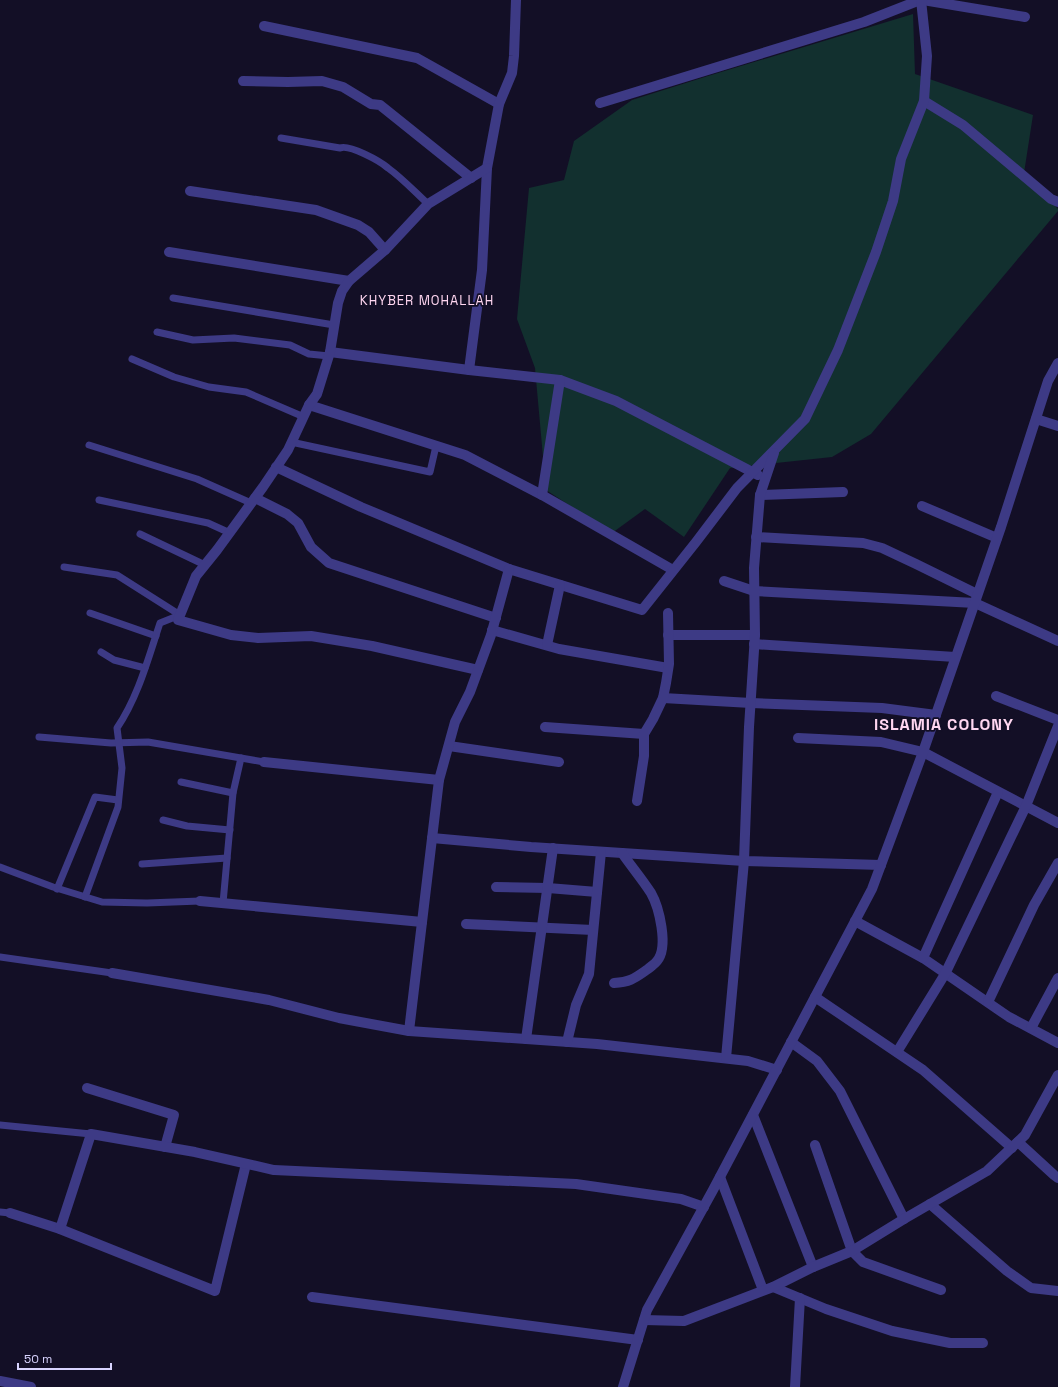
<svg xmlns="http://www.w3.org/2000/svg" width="1058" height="1387" viewBox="0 0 1058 1387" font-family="'Space Grotesk',sans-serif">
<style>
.green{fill:#12302f}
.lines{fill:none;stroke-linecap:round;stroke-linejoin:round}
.service{stroke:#3d3a85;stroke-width:7}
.minor{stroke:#3d3a85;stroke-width:10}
.tertiary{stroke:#3d3a85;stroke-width:10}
.labels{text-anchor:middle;stroke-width:3.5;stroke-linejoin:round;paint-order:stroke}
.neighbourhood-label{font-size:13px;letter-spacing:1px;fill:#ffd6f0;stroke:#130f26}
.district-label{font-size:16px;font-weight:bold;letter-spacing:1px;fill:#ffd6f0;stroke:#130f26}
</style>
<rect width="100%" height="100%" fill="#130f26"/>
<path class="green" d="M913,14l2,60 118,41 -9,58 34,36v2l-187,223 -39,23 -102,11 -46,69 -39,-28 -33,24 -66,-43 -11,-122 -18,-49 12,-131 35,-8 10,-39 58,-41 76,-24z"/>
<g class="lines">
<g class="service">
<path d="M281,138l59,10c9,-4 40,13 48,20 14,10 27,24 40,36"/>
<path d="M173,298l161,27"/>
<path d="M157,332l36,8 41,-2 56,7 19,9 20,2"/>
<path d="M132,359l42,18 35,10 37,5 58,25"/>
<path d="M291,442l139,30 6,-26"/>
<path d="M89,445l108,34 54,24"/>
<path d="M99,500l109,23 22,10"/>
<path d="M140,534l65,31"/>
<path d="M64,567l53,8 63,40"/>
<path d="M90,613l66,23"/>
<path d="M101,652l13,8 31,8"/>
<path d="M39,737l72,6 37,-1 116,20"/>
<path d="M181,782l52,11"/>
<path d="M163,820l24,6 43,4"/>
<path d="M142,864l85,-6"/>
<path d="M0,867l53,20 49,15 45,1 53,-2"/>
<path d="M57,889l38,-92 23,3"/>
<path d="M85,897l33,-90 4,-39 -5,-40c21,-31 31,-69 43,-105l20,-8"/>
<path d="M223,903l10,-110 8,-35"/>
<path d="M0,957l112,16"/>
<path d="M0,1125l91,9"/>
<path d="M0,1212l10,1"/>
</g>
<g class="minor">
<path d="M923,0l102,17"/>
<path d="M264,26l153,32 82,46"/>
<path d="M243,81l45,1 34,-1 21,6 28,17 9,1 91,73"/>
<path d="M924,101l39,24 88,74 7,3"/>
<path d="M600,103l264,-81 56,-22"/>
<path d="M190,191l126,19 42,15 11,7 16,18"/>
<path d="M169,252l180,29"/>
<path d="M330,352l139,18 91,10 56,21 142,74"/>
<path d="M469,370l13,-100 5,-102 12,-64 13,-31 2,-17 2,-56"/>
<path d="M309,405l156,50 77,40 131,75"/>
<path d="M1036,419l22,7"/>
<path d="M276,467l85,40 148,62 133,41 54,-68 41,-54 68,-69 33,-69 38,-98 17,-51 8,-42 23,-58 3,-45 -6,-56"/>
<path d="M542,495l18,-115"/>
<path d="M760,495l83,-3"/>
<path d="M255,498l32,16 11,9 13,24 18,16 167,55"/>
<path d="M922,506l75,32"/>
<path d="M756,537l107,6 19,5 34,16 61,30"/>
<path d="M724,581l30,10 221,12 83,38"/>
<path d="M492,630l67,19 109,19"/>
<path d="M668,635h87"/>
<path d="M754,644l201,13"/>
<path d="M547,645l13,-60"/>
<path d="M478,670l-106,-24 -61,-10 -53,2 -27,-3 -53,-15 18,-44 21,-26 46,-63 25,-37 21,-45 8,-11 13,-42 8,-49 4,-12 7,-10 36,-31 43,-46 59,-36"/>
<path d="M996,696l62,24"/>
<path d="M663,698l88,5 131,5 54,7"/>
<path d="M545,727l99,7"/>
<path d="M798,738l83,4 42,10 135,71"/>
<path d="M449,746l110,16"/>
<path d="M264,762l175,18"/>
<path d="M637,801l7,-45v-22l9,-15 10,-21 3,-15 3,-19 -1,-51"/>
<path d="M432,838l99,9 213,14 137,4"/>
<path d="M496,887l52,1 49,4"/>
<path d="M200,901l222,21"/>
<path d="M855,921l68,37 86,59 49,26"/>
<path d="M466,924l127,6"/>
<path d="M923,958l75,-166"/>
<path d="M112,973l157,27 70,18 70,13 188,13 151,17 29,9"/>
<path d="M614,983c17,-1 21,-5 34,-14 3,-3 7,-5 9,-8 12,-14 2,-54 -6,-68 -9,-14 -20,-27 -29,-40"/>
<path d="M815,997l108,73 89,78"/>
<path d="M988,1002l46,-97 24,-42"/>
<path d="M1031,1028l27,-50"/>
<path d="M409,1031l30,-251 16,-58 15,-30 21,-57 18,-66"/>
<path d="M526,1039l27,-191"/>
<path d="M567,1042l9,-37 13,-31 12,-122"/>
<path d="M791,1042l26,19 23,30 64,128"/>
<path d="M897,1052l48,-78 81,-168 32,-80"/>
<path d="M726,1058l18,-197 5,-134 6,-92 -1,-67 6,-73 14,-42"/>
<path d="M87,1088l87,27 -9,32"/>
<path d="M753,1115l60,152"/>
<path d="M1018,1142l36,33 4,3"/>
<path d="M815,1145l37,106 11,11 78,28"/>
<path d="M720,1177l43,113"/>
<path d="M930,1204l77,67 24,17 27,3"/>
<path d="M10,1213l50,16 155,62 31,-127"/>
<path d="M60,1229l31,-95 104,18 79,18 302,14 105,15 23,8"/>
<path d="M773,1287l53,22 66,22 58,12h33"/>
<path d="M312,1297l326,43"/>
<path d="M644,1320l40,1 89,-34 40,-20 39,-16 52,-32 83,-48 38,-36 33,-60"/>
<path d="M0,1381l31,6"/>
<path d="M795,1387l5,-89"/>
</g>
<path class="tertiary" d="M623,1387l24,-77 66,-120 159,-301 51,-137 78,-225 47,-146 10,-18"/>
</g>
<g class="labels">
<g class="neighbourhood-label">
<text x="427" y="305">KHYBER MOHALLAH</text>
</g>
<g class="district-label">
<text x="944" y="730">ISLAMIA COLONY</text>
</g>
</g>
<path d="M18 1363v6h93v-6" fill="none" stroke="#d9d4ff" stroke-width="2"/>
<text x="24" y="1363" font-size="12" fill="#d9d4ff" stroke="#130f26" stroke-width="3" paint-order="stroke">50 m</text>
</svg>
